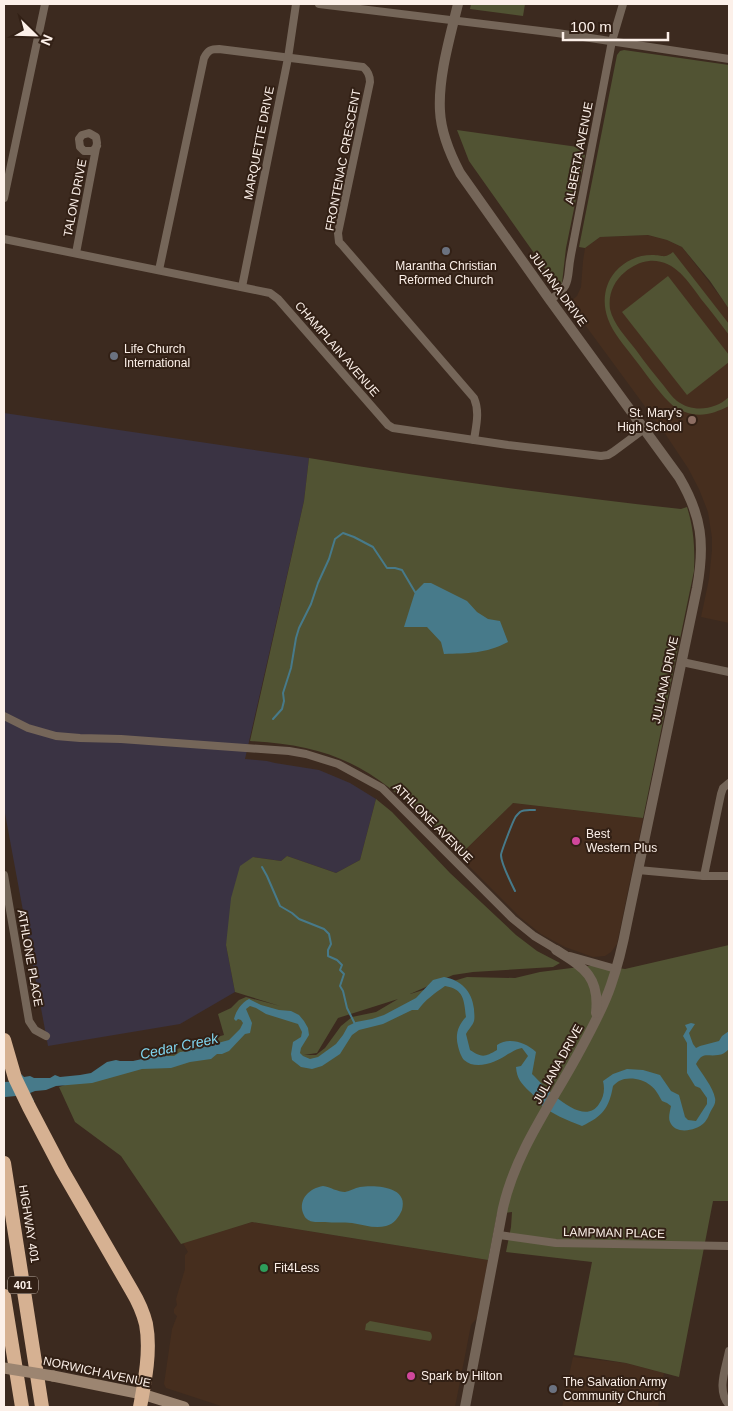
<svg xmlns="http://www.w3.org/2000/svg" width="733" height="1411" viewBox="0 0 733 1411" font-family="Helvetica,sans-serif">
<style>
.built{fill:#462e1e}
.industrial{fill:#3a3343}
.green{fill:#515333;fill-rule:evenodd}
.water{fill:#477a8a}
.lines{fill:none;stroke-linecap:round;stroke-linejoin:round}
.stream{stroke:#477a8a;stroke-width:2}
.minor{stroke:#756659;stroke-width:8}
.tertiary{stroke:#756659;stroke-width:10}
.secondary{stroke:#9c8571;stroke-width:11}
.motorway{stroke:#d6b192;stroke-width:14}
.secondary-bridge{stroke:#9c8571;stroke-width:11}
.worship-dot{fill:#6b7280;stroke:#322015;stroke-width:2}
.education-dot{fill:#8d6e63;stroke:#322015;stroke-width:2}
.hotel-dot{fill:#d1479c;stroke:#322015;stroke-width:2}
.leisure-dot{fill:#2e9e5b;stroke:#322015;stroke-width:2}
.labels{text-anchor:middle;stroke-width:4;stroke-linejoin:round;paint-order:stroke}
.shield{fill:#322015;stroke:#bfb2a9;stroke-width:1}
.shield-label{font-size:11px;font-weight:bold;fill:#fcf0e9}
.street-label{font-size:12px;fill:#fcf0e9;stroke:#322015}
.poi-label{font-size:12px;fill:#fcf0e9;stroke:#322015;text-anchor:start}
.water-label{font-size:14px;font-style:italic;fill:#81d7f1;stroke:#322015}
</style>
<rect width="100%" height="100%" fill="#3c2a1f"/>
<g class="built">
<path d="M648,235l19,5 15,7 47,61v315l-28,-6 8,-38 3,-29v-12l-4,-26 -9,-23 -11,-21 -22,-33 -97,-132 8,-7 4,-9 2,-26 2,-13 15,-11z"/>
<path d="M513,803l130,15 -26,126 -6,8 -6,4 -12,1 -28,-10 -24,-13 -20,-16 -62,-62z"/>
<path d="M252,1222l236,38 -11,58 -6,7 -16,82h-231l-58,-19 -2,-4 8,-55 5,-13 -3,-3v-4l3,-4 -1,-6 9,-30v-14l3,-3 -5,-9z"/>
<path d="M573,1357l53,6 38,10 -6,34h-96z"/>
</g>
<path class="industrial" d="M4,413l305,45 -5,43 -59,258 22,2 8,2 44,7 31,13 26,16 -16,61 -24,13 -49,-17 -6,5 -28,-4 -27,88 9,47 -55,32 -132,22 -44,-238z"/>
<g class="green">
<path d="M471,4h54l-2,12 -53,-7z"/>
<path d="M624,50l105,15v244l-19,-28 -28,-34 -15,-7 -19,-5 -48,2 -15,11 -6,-1 38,-192 3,-4z"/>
<path d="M457,130l121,17 7,8 -19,93 -4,35 -4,4 -89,-126z"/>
<path d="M673,252l56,72v11c-9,-12 -18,-24 -28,-36 -13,-18 -27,-40 -52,-38 -9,1 -17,5 -24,11 -11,9 -17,22 -15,37 3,15 17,29 26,41 9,13 19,25 28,36 4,5 8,11 13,15 16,12 38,9 52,-4v9c-14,7 -28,12 -44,6 -6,-2 -11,-5 -16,-10 -13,-13 -24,-30 -36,-45 -9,-12 -20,-24 -25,-38 -6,-16 -4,-34 7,-47 10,-11 22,-17 37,-17 11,0 12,4 21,-3z"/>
<path d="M668,276l61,79v7l-42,33 -65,-83z"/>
<path d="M309,458c123,21 248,37 372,51l6,-2c7,22 8,42 7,64l-51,247 -130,-15 -54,53c-22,-23 -43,-48 -68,-67 -44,-35 -86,-45 -141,-48l54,-240z"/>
<path d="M376,799l16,13 58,61 66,62 21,16 23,12 -7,4 -80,5 -20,3 -43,19 57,-17 48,1 25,-6 55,-7 30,4 104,-24v256h-16l-34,176 -53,-14 -52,-8 18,-93 -86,-10 5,-25 1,-15 -15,2 -9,46 -236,-38 -71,22 -60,-88 -46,-34 -16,-35 68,-23 97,-29 -6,-21 13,-6 8,-8 7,-3 34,9 -45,-14 -9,-47 5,-47 9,-32 13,-9 28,4 6,-5 49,17 24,-13zM398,999l-22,13 -24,5 -11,9 -16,22 -9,7h-12l13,-2 21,-35z"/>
<path d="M370,1321l60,11c2,2 3,6 0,9l-6,-1 -59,-10 1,-6z"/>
</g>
<g class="water">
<path d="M424,583h7l36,18 10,11 11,7 12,2 8,21c-23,12 -40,11 -64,12l-3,-12 -14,-15h-23l11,-35z"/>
<path d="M444,977c17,3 28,14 30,32 0,3 1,8 0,12 -1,4 -6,9 -8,13l4,16c12,8 15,7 27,0v-5c12,-8 28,-3 39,7l-4,22c13,13 51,55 67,30 5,-7 6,-15 4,-23l10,-7 14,-5 16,1 17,5 11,16 8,4 6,22 3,3 8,1 11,-17v-6l-7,-10 -5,-2 -8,-13v-30l-4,-7 4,-7 -2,-4 6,-2 4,1 -6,9 4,11 3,4 4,-2 19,-5 3,-5 7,-5v18c-3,3 -7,6 -11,6 -11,2 -15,-4 -22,9 6,10 17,23 19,34 1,4 -1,8 -3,11 -3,5 -4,10 -8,14 -8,8 -29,12 -34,-1 -2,-4 0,-11 1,-16l-4,-3 -5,-2c-3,-5 -6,-12 -12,-16 -7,-6 -22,-9 -31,-4 -2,1 -4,3 -6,5 -4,22 -10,30 -31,40 -15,-6 -31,-12 -43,-23 -3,-4 -6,-9 -10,-12 -8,-8 -12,-12 -13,-24l5,-1 7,-10 -6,-8c-6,1 -8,3 -14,6 -11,8 -32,17 -44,6 -3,-3 -5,-10 -6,-14 -3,-11 0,-21 8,-29 -2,-17 -2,-28 -21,-31 -10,7 -20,14 -27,24h-6l-29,14 -24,6 -7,5 -12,19 -18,12 -10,3 -11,-2 -9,-7 -1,-6 2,-12 8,-5 1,-5 -4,-8 -32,-10 -10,-6 -6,-2 -4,3 6,14 -2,10 -5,1 -16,17 -7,3h-5l-6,5 -21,3 -19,6 -29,1 -50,14 -36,3 -10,4 -11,1 -5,2 4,8 -1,3 -6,-9 -22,2 -1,4v-19l16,-1v-8l4,4 6,-1 4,2h16l5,-3 5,2 20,-2 11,-2 16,-11 9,-2 4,1h13l23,-5h18l6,-4 8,-1 41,-11 11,-11 3,-6 -2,-3 -3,-1 -2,2 -2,-2c2,-8 7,-16 15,-20l12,6 18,5 12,1 8,4 5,6 4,7 1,7 -8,13 -1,5 3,3 7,3 8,-2 18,-13 7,-9 5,-9 8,-4 16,-3 12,-4 32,-17 17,-18z"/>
<path d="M323,1186c7,1 15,6 22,6 5,-1 10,-4 15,-5 15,-2 49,-1 42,23 -3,7 -8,14 -16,16 -11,3 -22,-1 -34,-3 -9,-1 -18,0 -27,-1 -6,0 -14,1 -18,-3 -2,-1 -3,-4 -4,-6 -5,-14 7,-25 20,-27z"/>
</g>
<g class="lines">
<g class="stream">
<path d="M273,719l9,-10 2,-8 -1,-8 8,-25 5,-30 3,-10 12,-24 7,-21 11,-24 6,-20 8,-6 11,4 19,10 14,21h8l7,2 13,22"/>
<path d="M262,867l5,9 13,30 12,7 7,6 25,10 5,5 2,10 -3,6v6l9,4 5,5 -2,5 4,4 -4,12 3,5 4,17 8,16"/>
<path d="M515,891c-4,-8 -14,-28 -14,-36 0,-3 12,-34 14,-37 0,-1 4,-5 5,-6 4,-3 10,-2 15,-2"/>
</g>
<g class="minor">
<path d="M319,4l238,29 172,26"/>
<path d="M4,198l41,-194"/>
<path d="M4,239l266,54 8,6 110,126 5,3 115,17 93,11 7,-1 5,-3 31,-23"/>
<path d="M76,253l21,-110 -1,-6 -7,-4 -7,2 -3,4 1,8 4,4h9l4,-5"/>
<path d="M159,270l45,-212c4,-8 7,-9 15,-9l144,18c5,4 7,8 7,15l-32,151 1,9 3,3 132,153c6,14 2,28 0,42"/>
<path d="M242,287l46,-229 8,-54"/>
<path d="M550,300c23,-16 16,-20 21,-45l41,-214 11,-37"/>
<path d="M682,662l47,10"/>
<path d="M4,716l24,12 28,8 24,2 41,1 168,12 17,3 32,10 44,24 131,131 21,17 25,15"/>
<path d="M638,870l66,6h25"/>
<path d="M4,875l25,146 6,9 11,6"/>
<path d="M704,876l17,-82 2,-6 6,-5"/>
<path d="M570,956l46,13"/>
<path d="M499,1235l57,8 173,3"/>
<path d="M729,1351c-3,17 -13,39 0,54"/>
</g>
<g class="tertiary">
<path d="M458,4c-8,33 -20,73 -18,107 1,22 10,43 20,62l90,127 129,177c23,39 26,67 18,111l-70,335c-4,21 -9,42 -16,62 -8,24 -21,47 -33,69 -27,50 -62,97 -75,154l-38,199"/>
<path d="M556,950c27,17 44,26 40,63"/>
</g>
<path class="secondary" d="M53,1376l89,18 42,13"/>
<g class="motorway">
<path d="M4,1040l11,38 14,29 33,63 70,121c6,10 11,21 14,33 5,26 -1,57 -6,83"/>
<path d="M4,1163l38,244"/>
<path d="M4,1296l18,111"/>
</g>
<path class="secondary-bridge" d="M4,1368l49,8"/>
</g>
<g class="worship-dot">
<circle cx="446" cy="251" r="5"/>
<circle cx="114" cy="356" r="5"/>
<circle cx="553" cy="1389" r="5"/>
</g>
<circle class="education-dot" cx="692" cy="420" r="5"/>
<g class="hotel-dot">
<circle cx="576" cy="841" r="5"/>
<circle cx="411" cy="1376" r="5"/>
</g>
<circle class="leisure-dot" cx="264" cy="1268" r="5"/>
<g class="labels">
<rect class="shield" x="8" y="1276.5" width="30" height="17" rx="4"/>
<g class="shield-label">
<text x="23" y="1289">401</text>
</g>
<g class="street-label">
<text transform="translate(259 143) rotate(-79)" y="4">MARQUETTE DRIVE</text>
<text transform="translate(579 153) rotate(-79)" y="4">ALBERTA AVENUE</text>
<text transform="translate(343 160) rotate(-79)" y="4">FRONTENAC CRESCENT</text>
<text transform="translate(75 198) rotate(-79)" y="4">TALON DRIVE</text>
<text transform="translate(558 289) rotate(54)" y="4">JULIANA DRIVE</text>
<text transform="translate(337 349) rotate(49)" y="4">CHAMPLAIN AVENUE</text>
<text transform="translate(665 680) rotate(-78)" y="4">JULIANA DRIVE</text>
<text transform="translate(433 823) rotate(45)" y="4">ATHLONE AVENUE</text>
<text transform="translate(30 958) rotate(80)" y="4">ATHLONE PLACE</text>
<text transform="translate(558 1064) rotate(-61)" y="4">JULIANA DRIVE</text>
<text transform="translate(29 1224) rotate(81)" y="4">HIGHWAY 401</text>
<text transform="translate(614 1233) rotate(1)" y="4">LAMPMAN PLACE</text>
<text transform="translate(97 1372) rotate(12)" y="4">NORWICH AVENUE</text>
</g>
<g class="poi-label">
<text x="446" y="270" text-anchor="middle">Marantha Christian<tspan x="446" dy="14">Reformed Church</tspan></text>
<text x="124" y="353">Life Church<tspan x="124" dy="14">International</tspan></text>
<text x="682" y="417" text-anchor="end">St. Mary's<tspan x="682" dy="14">High School</tspan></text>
<text x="586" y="838">Best<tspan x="586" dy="14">Western Plus</tspan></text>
<text x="274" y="1272">Fit4Less</text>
<text x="421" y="1380">Spark by Hilton</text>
<text x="563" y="1386">The Salvation Army<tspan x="563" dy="14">Community Church</tspan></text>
</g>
<g class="water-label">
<text transform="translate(179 1046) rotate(-12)" y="5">Cedar Creek</text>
</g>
</g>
<rect width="733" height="1411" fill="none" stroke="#fcf0e9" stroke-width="10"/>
<g transform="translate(35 35) rotate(113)" stroke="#322015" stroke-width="4" paint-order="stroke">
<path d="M0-4L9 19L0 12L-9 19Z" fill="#fcf0e9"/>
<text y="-8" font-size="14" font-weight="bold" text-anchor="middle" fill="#fcf0e9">N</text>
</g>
<path d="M563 32v8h105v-8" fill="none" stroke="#fcf0e9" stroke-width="2.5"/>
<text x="570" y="32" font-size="15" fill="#fcf0e9" stroke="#322015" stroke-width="4" paint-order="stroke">100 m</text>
</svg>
